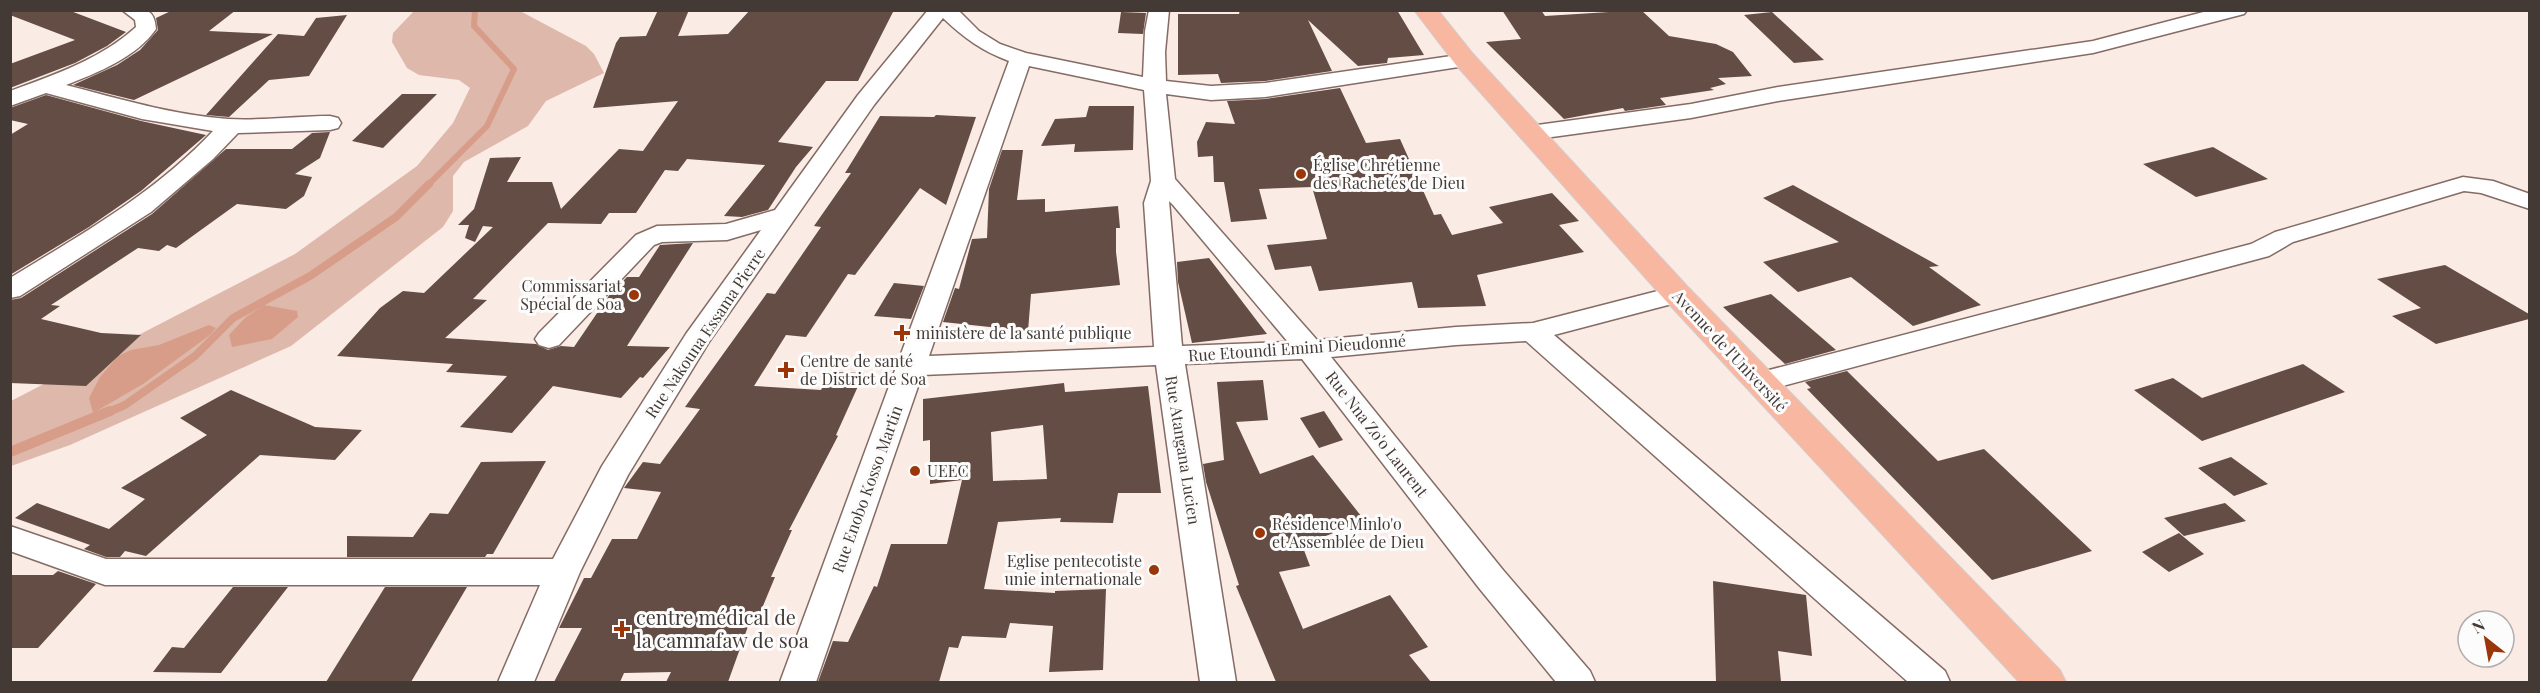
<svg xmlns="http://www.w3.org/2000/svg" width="2540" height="693" viewBox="0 0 2540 693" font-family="'Playfair Display',serif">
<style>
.green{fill:#deb8ab}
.water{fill:#d89d89}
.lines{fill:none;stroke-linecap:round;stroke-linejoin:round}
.stream-far2{stroke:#d89d89;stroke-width:6}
.stream-far1{stroke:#d89d89;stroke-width:8}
.stream{stroke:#d89d89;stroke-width:10}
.building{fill:#634d45;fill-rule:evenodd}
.minor-casing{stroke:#846c64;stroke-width:3}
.major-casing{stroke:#d2cfcf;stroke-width:2}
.minor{fill:#fff;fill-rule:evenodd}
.major{fill:#f8b7a1;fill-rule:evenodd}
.poi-dot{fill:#9b3609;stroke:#fcfcfc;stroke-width:2}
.labels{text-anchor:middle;stroke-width:6;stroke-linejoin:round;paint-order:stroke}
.poi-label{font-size:16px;fill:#433935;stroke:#fcfcfc;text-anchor:start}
.street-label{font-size:16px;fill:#433935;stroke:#fcfcfc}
.near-poi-label{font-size:20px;fill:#433935;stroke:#fcfcfc;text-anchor:start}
</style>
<rect width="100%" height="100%" fill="#fbebe5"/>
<path class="green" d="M414,11h106l66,35 8,8 10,19 -58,28 -18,25 -64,36 -11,14v35l-10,16 -152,119 -221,99 -59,21v-65l284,-147 122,-88 36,-43 17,-35 -11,-8 -40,-5 -12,-7 -15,-26 1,-9z"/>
<g class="water">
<path d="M264,305l33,6 1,6 -26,22 -40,8 -3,-12 17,-18z"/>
<path d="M209,325l7,3 -6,7 -67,49 -50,29 -4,-15 11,-21 18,-21 13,-6 28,-5z"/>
</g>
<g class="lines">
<path class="stream-far2" d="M428,185l59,-59 27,-57 -40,-43 1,-16"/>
<path class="stream-far1" d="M106,413l19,-8 70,-49 38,-38 77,-42 86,-59 33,-33"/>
<path class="stream" d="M10,452l100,-41"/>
</g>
<g class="building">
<path d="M10,10h58l58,22 -19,14 -32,17 -65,25v-24l65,-24 -65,-25z"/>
<path d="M173,10h63l-27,21 64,3 -139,66 -61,-15 44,-20 23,-15 18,-20 -2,-12z"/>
<path d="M658,10h31l-11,26 50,-2 22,-24h144l-36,71h-32l-48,61 35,5 -17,20 -28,43 -26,7 -18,-1 41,-51 -78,-6 -9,12 -13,-1 -29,43h-27l-8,11 -53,-1 -75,76 14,1 -42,38 91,6 12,6 13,-4 13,1 36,-53 17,-17h12l21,-32 33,-2 -66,103 43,1 -27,31 -3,-1 -19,21 -68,-12 -41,47 -52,-6 47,-51 -61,-4 7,-8 -116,-8 43,-48 23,-17 21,2 69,-66 -10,-1 -8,16 -10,-4 4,-13h-11l16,-16 16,-51 31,-1 -14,25h45l9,27 58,-60 24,2 35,-50 -85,7 23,-65 4,-6 26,-1z"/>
<path d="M1240,10h157l27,45 -36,3 -1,5 -29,3 -50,-46 24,51 -67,10 -44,2 -3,-9 -40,1v-61h61z"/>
<path d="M1502,10h39l4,6 96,-6 28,26 47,8 17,8 19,24 -34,2 8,6 -16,4 4,2 -54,8 6,7 -41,6 -2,-3 -59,11 -78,-77 35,-3z"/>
<path d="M1121,12l25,1 -3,21 -25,-1z"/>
<path d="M1772,12l52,48 -30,3 -50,-48z"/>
<path d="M347,15l-38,61 -40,4 -40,37 -23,-2 72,-81 26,2 12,-18z"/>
<path d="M1340,88l26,55 34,-4 34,76 7,-1 11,21 51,-12 -14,-16 63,-14 27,28 -20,4 25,27 -107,23 9,31 -68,2 -6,-26 -93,9 -8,-25 -36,4 -8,-25 60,-6 -15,-52 -53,2 8,30 -36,3 -7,-40h-10l-1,-26 -15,1 -1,-15 9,-20 29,2 -8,-23 38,-2z"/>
<path d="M402,94h35l-54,54 -31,-7z"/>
<path d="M46,95l95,26 65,14 -65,56 -52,36 -79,48v-140l18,-11 -18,-4v-12z"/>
<path d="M1089,106h45l-1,44 -59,2 1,-8 -34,2 14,-27 31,-2z"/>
<path d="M936,115l40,2 -30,88 -26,-17 -65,87 -7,-1 -42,63 -20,-2 -32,51 67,4 9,-18 34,1 -28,62 2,1 -49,94h3l-21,47h4l-17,41h-7l-23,64h-62l5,-10 -47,1 -4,9h-66l28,-54h-23l25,-50h7l21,-39h25l24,-47 -37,-4 19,-26 17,2 40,-55 -15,-2 82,-114 8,1 46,-67 -7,-1 37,-53h-6l35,-57 54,1z"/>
<path d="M330,132l-10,26 -25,16 17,3 -8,19 -18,13 -49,-5 -61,44 -9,-3 -8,6 -21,-3 -87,57 9,1 -19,13 60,14 40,2 -55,51 -76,-3v-83l11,-2 131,-84 74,-65h66l20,-16z"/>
<path d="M2213,147l55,32 -72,18 -53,-33z"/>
<path d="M1002,150h21l-6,50 28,-1v13l73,-6 2,22h-4v24l4,33 -89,9 -3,37 -85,-9 12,-34 4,1 13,-50 15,-1 2,-49z"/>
<path d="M1793,185l146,81 -10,1 52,38 -68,21 -62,-49 -53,15 -35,-30 76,-20 -76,-44z"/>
<path d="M1209,258l58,76 -75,9 -14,-61 -1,-20z"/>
<path d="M2445,265l84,49v5l-93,25 -44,-28 29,-8 -44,-29z"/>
<path d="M894,283l30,3 -13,33 -37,-3z"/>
<path d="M1771,294l65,56 -51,14 -62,-57z"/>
<path d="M2303,364l42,28 -143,49 -68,-51 39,-12 29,20z"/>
<path d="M1847,371l91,90 46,-12 108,102 -100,29 -185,-191 4,-1 -6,-6z"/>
<path d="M1263,380l5,40 -32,2 24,52 53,-19 52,66 -63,24 8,21 -31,6 24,57 87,-34 38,52 -19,8 22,27h-155l-40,-96 3,-1 -33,-103 -3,-18 21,-4 -7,-78z"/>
<path d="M1064,383l1,9 83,-6 13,107h-43l-5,30 -53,-1 1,-4 -63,4 -14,67 71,4v-2l51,-2 -3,81 -54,2 4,-46 -43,-3 -4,15 -44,-2 -4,12 -9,-1 -10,35h-121l15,-41 15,1 26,-56 3,1 14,-43h56l15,-64 -32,4v-44l-7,1v-42zM1043,425l4,54 -54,2 -2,-49z"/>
<path d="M231,390l84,37 47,3 -27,30 -75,-5 -114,101 -21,-5 -5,6h-14l-22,-8 6,-4 -75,-27 22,-15 72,26 36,-30 -24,-11 86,-53 -27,-17z"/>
<path d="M1324,411l19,29 -24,8 -19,-30z"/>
<path d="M2231,457l37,27 -34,12 -36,-28z"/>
<path d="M546,461l-53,93h-6l-2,3h-138v-21l66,1 17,-24 18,1 33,-52z"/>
<path d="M2225,503l21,18 -62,15 -20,-18z"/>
<path d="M2179,533l25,21 -35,18 -27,-20z"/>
<path d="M58,571l38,13 -58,64h-28v-73h43z"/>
<path d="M1713,581l93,14 6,61 -34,-5 3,31h-65z"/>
<path d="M233,587h55l-67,86 -68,-1 19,-25 12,1z"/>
<path d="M385,587h82l-56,95h-85z"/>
</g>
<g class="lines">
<g class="minor-casing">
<g id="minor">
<path d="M122,10c20,0 32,-5 34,19 -19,28 -59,44 -90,56 54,14 107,30 162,34 32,2 69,-3 102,-3l8,2 3,5 -3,5 -8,2 -92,3 -25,26 -62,53 -131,84 -10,2v-20c72,-44 145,-85 203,-147l-71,-12 -96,-26 -36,13v-15c44,-16 91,-32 126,-64l-1,-7z"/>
<path d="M928,10h30l21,21 21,13 26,9 117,24 2,-46 4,-21h20l-4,42 1,29 45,5 54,-3 200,-29 8,1 3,5 -3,5 -8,1 -200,31 -54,3 -45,-6 9,85 142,161 139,-13 77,-4 144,-37 10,2 4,6 -4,6 -133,35 391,336 5,11h-42l-382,-341 -70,4 -125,12 172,213 87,101 5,11h-39l-77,-94 -177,-229 -117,5 51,318h-36l-44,-317 -234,10 -106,307h-36l229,-621c-27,-10 -45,-23 -66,-43l-69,87 -165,237 -81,133 -48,97 -46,110h-36l42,-97h-435l-95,-34v-25l96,33h447l49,-93 84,-132 75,-104 -34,10 -65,2 -8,3 -95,100 -10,3 -10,-3 -4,-6 4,-6 97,-98 21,-9 69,-2 49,-14 83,-115zM1029,66l115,24 7,91 -7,22 10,144 -225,9zM1169,201l4,4 115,137 -106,4z"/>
<path d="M2211,10h36l-3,4 -151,39 -315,48 -87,17 -161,22 -8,-2 -4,-5 4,-5 8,-2 161,-22 87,-17 315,-46z"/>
<path d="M2463,177l30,4 37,13v15l-49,-16 -17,-2 -171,51 -24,14 -509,136 -10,-3 -5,-7 5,-7 501,-131 24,-12z"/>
</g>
</g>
<g class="major-casing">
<path id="major" d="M1414,10h24l36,45 214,232 372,383 6,12h-47l-353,-381 -210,-236z"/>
</g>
<use href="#minor" class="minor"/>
<use href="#major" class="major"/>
</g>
<g class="poi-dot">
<circle cx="1301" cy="174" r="6"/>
<circle cx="634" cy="295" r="6"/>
<path d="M899 324h6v6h6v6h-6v6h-6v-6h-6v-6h6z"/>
<path d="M783 361h6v6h6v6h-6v6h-6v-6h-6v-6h6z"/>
<circle cx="915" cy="471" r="6"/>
<circle cx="1260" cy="533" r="6"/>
<circle cx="1154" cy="570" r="6"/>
<path d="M619 620h6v6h6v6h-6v6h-6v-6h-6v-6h6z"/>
</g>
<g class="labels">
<g class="poi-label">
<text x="1313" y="171">Église Chrétienne<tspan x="1313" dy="18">des Rachetés de Dieu</tspan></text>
<text x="622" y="292" text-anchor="end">Commissariat<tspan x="622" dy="18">Spécial de Soa</tspan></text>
<text x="916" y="339">ministère de la santé publique</text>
<text x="800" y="367">Centre de santé<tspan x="800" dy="18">de District de Soa</tspan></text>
<text x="927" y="477">UEEC</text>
<text x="1272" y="530">Résidence Minlo'o<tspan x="1272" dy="18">et Assemblée de Dieu</tspan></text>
<text x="1142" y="567" text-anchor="end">Eglise pentecotiste<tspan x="1142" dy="18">unie internationale</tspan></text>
</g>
<g class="street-label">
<text transform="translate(705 333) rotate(-56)" y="6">Rue Nakouna Essama Pierre</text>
<text transform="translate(1297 348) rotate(-4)" y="6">Rue Etoundi Emini Dieudonné</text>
<text transform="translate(1730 351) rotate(47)" y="6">Avenue de l'Université</text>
<text transform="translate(1377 434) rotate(52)" y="6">Rue Nna Zo'o Laurent</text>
<text transform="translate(1183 450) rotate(81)" y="6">Rue Atangana Lucien</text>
<text transform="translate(867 489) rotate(-70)" y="6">Rue Enobo Kosso Martin</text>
</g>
<g class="near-poi-label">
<text x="636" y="625">centre médical de<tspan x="636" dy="23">la camnafaw de soa</tspan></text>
</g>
</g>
<rect width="2540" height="693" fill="none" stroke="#433935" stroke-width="24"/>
<g transform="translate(2486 639) rotate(329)"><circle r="28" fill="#fcfcfc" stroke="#b2aeac" stroke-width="1.5"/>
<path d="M0-4.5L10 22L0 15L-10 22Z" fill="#9b3609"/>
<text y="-9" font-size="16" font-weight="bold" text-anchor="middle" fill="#433935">N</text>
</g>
</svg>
